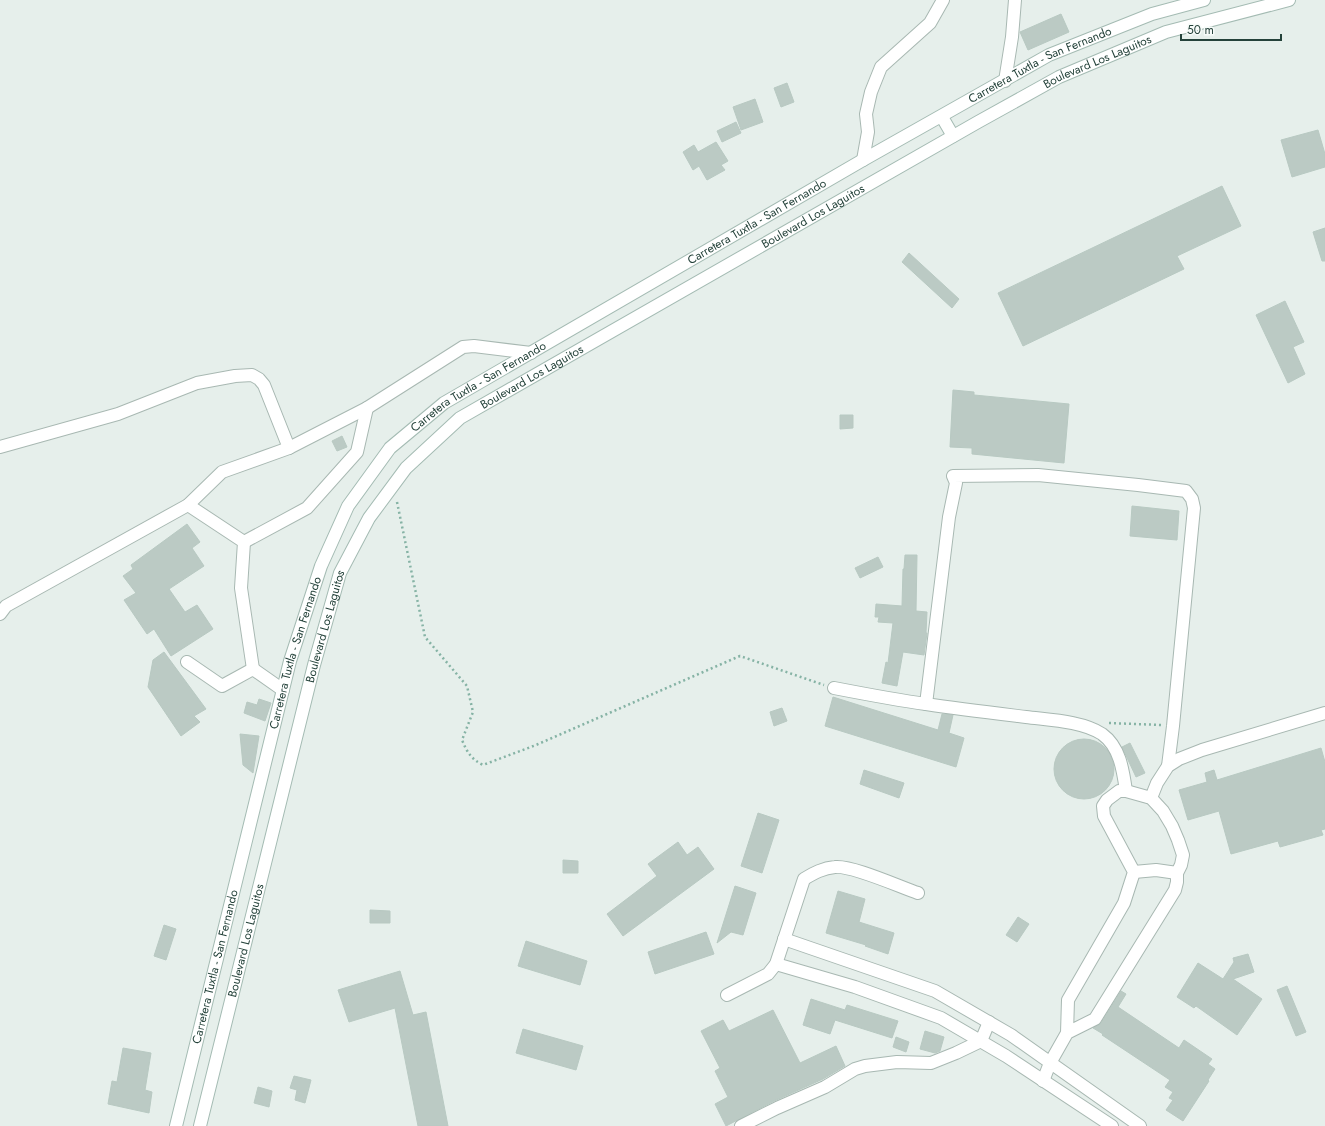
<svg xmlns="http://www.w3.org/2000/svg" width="1325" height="1126" viewBox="0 0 1325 1126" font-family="Jost,sans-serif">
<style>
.building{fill:#bbcac4;stroke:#b8c9c2}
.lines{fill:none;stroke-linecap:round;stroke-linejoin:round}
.street-casing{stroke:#a8b8b2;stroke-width:14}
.secondary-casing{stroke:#a4bbb3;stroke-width:14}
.path{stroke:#86b3a5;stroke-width:2.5;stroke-dasharray:2 3;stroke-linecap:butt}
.street{stroke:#fff;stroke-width:12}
.secondary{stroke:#fff;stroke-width:12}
.labels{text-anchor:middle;stroke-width:3;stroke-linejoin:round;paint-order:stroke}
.street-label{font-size:12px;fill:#24423a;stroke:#f7fbf9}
</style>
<rect width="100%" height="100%" fill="#e6efeb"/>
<g class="building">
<path d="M1061,14l8,18 -41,18 -8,-18z"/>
<path d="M787,83l7,19 -13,5 -7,-19z"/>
<path d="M755,99l8,23 -22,8 -8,-23z"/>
<path d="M736,122l5,11 -19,9 -5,-11z"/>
<path d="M1318,130l7,24v13l-33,10 -11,-37z"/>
<path d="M716,142l12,19 -7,4 4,5 -18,10 -8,-14 -6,4 -10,-18 11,-7 4,7z"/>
<path d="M1222,186l19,40 -64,30 7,13 -161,77 -25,-53z"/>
<path d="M1325,228v33h-3l-9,-29z"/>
<path d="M909,253l50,46 -7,9 -50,-46z"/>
<path d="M1285,301l19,41 -11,5 12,27 -17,9 -32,-68z"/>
<path d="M953,390l21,2v3l95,9 -5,59 -92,-9v-6l-22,-1z"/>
<path d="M840,415h13v13l-13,1z"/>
<path d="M342,436l5,11 -10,4 -5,-10z"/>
<path d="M1132,506l47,5 -2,29 -47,-4z"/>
<path d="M187,524l13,18 -8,6 12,18 -35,23 16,23 12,-7 16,24 -42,27 -17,-27 -7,5 -23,-34 12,-7 -13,-17 10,-7 -2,-4z"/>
<path d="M905,555h12l-1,56 11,1 -1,21h1l-3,22 -21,-3 -6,34 -15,-3 4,-21 2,1 5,-40 -15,-1 1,-5h-4l1,-13 26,2 1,-37h1z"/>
<path d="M878,557l5,10 -23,11 -5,-10z"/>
<path d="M164,652l42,57 -12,7 6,6 -19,14 -33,-49 5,-27z"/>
<path d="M833,697l105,33 4,-16 11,1 -4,18 15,5 -8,29 -131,-41z"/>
<path d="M259,699l12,4 -6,18 -21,-8 3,-11 10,3z"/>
<path d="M782,708l5,13 -13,5 -4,-14z"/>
<path d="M240,734l19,2 -6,37 -10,-8z"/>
<circle cx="1084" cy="769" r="30"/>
<path d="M1130,743l15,30 -9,4 -14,-30z"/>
<path d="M1321,748l4,14v67l-4,1 2,5 -43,12 -2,-6 -47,13 -12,-43 -31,9 -9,-30 28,-8 -2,-9 9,-3 3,10z"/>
<path d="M864,770l40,13 -5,15 -39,-14z"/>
<path d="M758,813l21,7 -17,53 -21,-7z"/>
<path d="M678,842l9,13 11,-8 16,22 -91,67 -16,-22 50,-38 -9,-12z"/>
<path d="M563,860l15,1v12h-15z"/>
<path d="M735,886l21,7 -13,42 -12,-3 -14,11z"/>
<path d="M838,891l27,8 -6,23 35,11 -6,21 -23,-8 1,-1 -40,-12z"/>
<path d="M370,910l20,1v12h-20z"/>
<path d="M1018,917l11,7 -12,18 -11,-7z"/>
<path d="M164,925l12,4 -10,31 -12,-4z"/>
<path d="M706,932l8,22 -59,20 -7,-22z"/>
<path d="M526,941l61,20 -7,24 -62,-19z"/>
<path d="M1248,954l6,18 -21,7 29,20 -25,36 -41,-29 -2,2 -17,-11 21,-34 25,16 11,-17 -1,-4z"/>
<path d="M400,971l13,44 13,-3 22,114h-30l-23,-118 -46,14 -11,-32z"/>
<path d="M1287,986l19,46 -10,4 -19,-46z"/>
<path d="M1121,991l5,3 -8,13 61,41 5,-8 28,19 -4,5 7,5 -7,11 1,1 -26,40 -17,-11 7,-10 -4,-2 4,-6 -8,-5 5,-7 -68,-45 1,-1 -10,-6 8,-5z"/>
<path d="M811,999l34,11 2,-5 51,16 -6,17 -57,-18 -5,14 -27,-9z"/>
<path d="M773,1010l27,53 36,-17 9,20 -22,13 -49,22 -48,25 -11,-22 13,-7 -13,-26 5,-3 -19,-37 22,-11 6,11z"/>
<path d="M523,1029l60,17 -7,24 -60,-17z"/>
<path d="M925,1031l19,6 -4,14 -5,2 -15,-4z"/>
<path d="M896,1037l13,5 -3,10 -13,-5z"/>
<path d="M123,1048l28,5 -6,37 7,2 -3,21 -41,-9 4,-23 5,1z"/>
<path d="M294,1076l17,4 -6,23 -10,-3 2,-10 -7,-2z"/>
<path d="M258,1087l14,4 -3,16 -15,-4z"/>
</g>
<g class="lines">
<g class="street-casing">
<g id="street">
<path d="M1005,81l7,-44 3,-37"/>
<path d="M863,160l5,-28 -2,-18 5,-22 10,-25 49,-44 13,-23"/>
<path d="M0,447l118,-33 79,-31 38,-7 17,-1 7,4 5,6 25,63"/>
<path d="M188,505l56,37 -3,46 12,81"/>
<path d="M244,542l63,-34 50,-56 10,-44"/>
<path d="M0,614l6,-8 182,-101 34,-33 67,-24 78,-40 96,-61 11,-1 57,7"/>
<path d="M187,662l35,24 31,-17 30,21"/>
<path d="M834,688c31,6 62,12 92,16 33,5 67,9 100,13 23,3 56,4 76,17 18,13 21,36 24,57"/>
<path d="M926,704l23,-187 7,-34 -3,-7 85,-1 100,10 48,6 6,8 2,9 -21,218 -5,40"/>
<path d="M1151,798l6,-15 11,-17 11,-7 23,-9 123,-37"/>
<path d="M1134,872l22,-2 21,3"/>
<path d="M784,939l151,52 76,44 129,91"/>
<path d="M776,964l79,23 86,31 65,38 106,70"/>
<path d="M727,995l41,-21 8,-10 28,-85c10,-6 19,-11 31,-12 17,-2 65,20 83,26"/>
<path d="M1043,1081l7,-18 17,-30 1,-33 56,-97 10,-31 -30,-56 -1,-10 4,-6 12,-9h7l25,7 12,13 9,15 6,14 5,15 -2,10 -4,8v9l-2,8 -80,129 -28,14"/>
<path d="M741,1126l36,-18 48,-21 30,-18 10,-3 32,-4 34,1 25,-10 25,-12 8,-19"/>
</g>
</g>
<g class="secondary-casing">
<g id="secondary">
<path d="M942,117l11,19"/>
<path id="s1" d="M176,1126l114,-465 31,-95 27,-60 42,-58 54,-45 419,-243 186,-105 103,-41 52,-14"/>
<path id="s2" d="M200,1126l114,-461 26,-92 29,-55 37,-50 54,-50 518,-296 81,-45 107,-45 123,-32"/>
</g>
</g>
<g class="path">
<path d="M397,502l28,135 42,49 6,26 -11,28c5,12 9,19 21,25l53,-20 204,-89 84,29"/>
<path d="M1109,723l53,2"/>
</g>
<use href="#street" class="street"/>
<use href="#secondary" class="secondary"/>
</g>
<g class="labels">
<g class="street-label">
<text dy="4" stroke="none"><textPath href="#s2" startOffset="1499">Boulevard Los Laguitos</textPath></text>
<text dy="4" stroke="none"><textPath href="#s1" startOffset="1472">Carretera Tuxtla - San Fernando</textPath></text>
<text dy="4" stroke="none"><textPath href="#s2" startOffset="1175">Boulevard Los Laguitos</textPath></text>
<text dy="4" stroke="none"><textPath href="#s1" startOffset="1148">Carretera Tuxtla - San Fernando</textPath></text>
<text dy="4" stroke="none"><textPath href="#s2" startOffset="851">Boulevard Los Laguitos</textPath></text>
<text dy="4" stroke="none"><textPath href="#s1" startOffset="824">Carretera Tuxtla - San Fernando</textPath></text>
<text dy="4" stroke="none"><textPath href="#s2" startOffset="515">Boulevard Los Laguitos</textPath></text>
<text dy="4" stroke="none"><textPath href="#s1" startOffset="488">Carretera Tuxtla - San Fernando</textPath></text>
<text dy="4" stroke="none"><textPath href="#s2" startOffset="191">Boulevard Los Laguitos</textPath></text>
<text dy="4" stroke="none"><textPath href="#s1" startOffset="164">Carretera Tuxtla - San Fernando</textPath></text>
</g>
</g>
<path d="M1181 34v6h100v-6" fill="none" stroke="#24423a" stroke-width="2"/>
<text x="1187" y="34" font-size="12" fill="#24423a" stroke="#f7fbf9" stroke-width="3" paint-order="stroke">50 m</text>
</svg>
